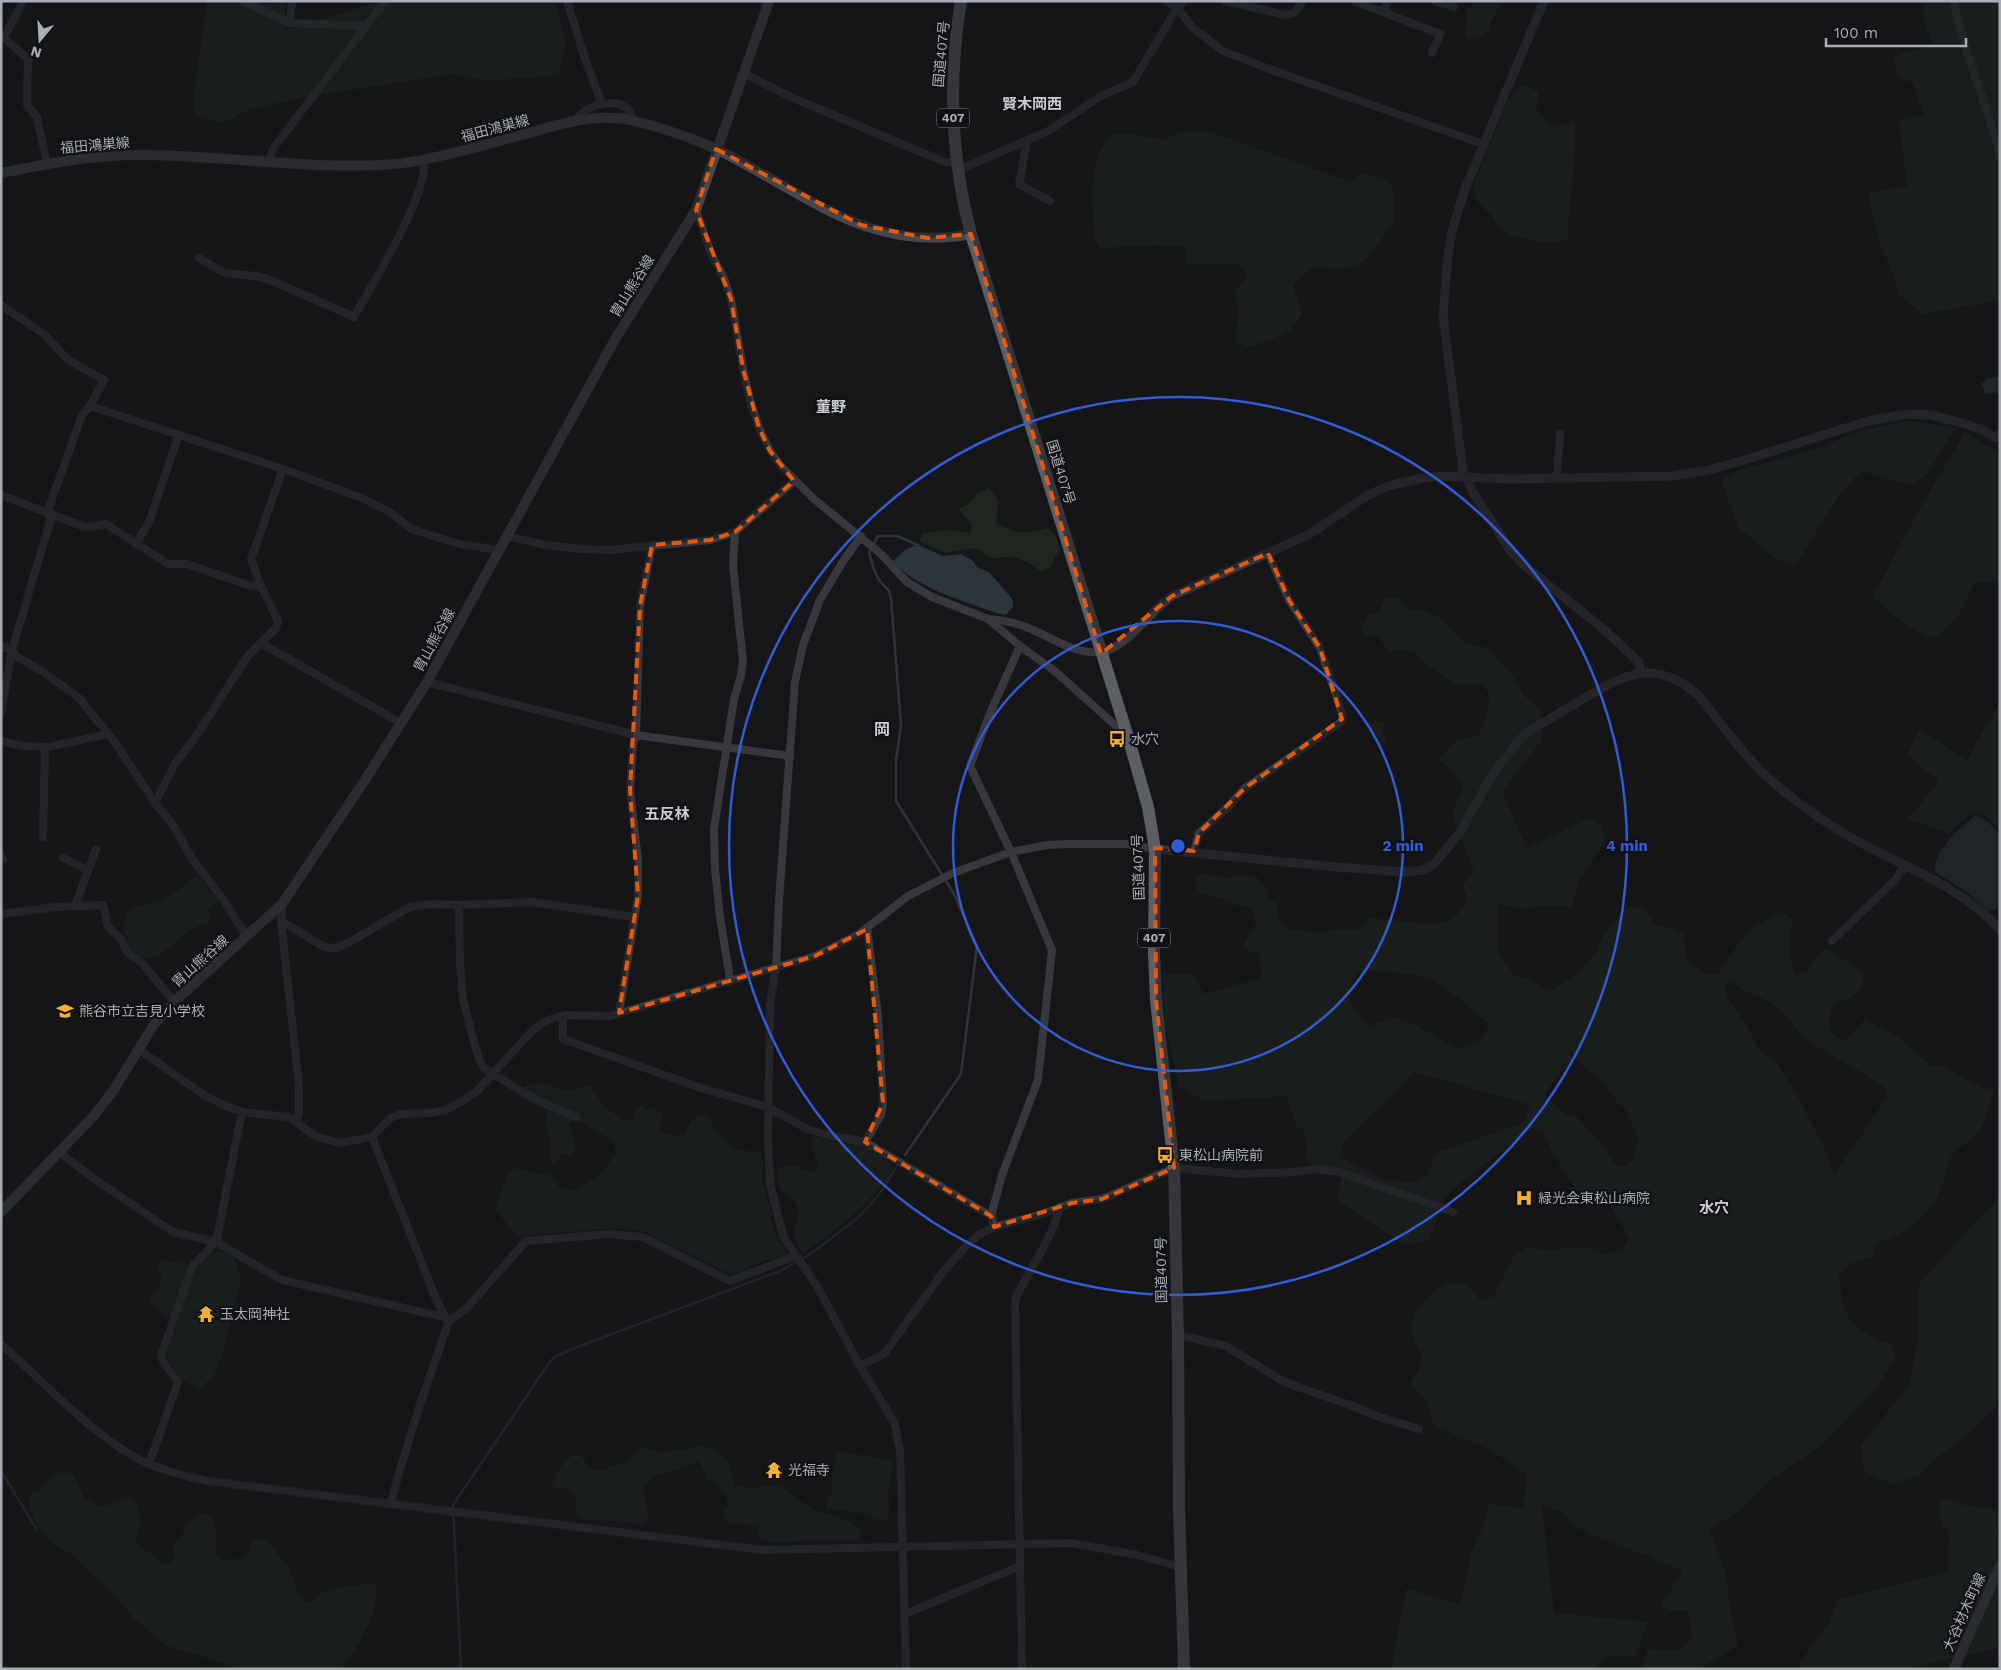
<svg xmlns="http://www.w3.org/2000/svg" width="2001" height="1670" viewBox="0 0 2001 1670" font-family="'Work Sans','Noto Sans JP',sans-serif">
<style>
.green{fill:#1e261f;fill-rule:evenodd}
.water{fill:#2c353c}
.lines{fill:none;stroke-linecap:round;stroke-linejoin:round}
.stream{stroke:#2c353c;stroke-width:2.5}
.minor{stroke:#37383d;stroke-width:8}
.tertiary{stroke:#37383d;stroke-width:9}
.secondary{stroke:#45474d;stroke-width:10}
.trunk{stroke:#5b5e65;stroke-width:12}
.marked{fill:none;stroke:#e8590c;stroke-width:4;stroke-dasharray:10 6;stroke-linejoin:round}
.ring{fill:none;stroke:#325cd3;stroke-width:2.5}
.labels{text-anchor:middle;stroke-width:4.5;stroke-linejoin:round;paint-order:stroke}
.shield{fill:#111113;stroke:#7b7e86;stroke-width:1}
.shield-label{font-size:12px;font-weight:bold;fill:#a8adb8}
.street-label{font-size:14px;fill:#a8adb8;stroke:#111113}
.poi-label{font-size:14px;fill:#a8adb8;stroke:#111113;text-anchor:start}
.neighbourhood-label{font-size:15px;font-weight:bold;fill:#c9ccd4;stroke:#111113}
.quarter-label{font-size:16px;font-weight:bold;fill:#c9ccd4;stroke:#111113}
.centre{fill:#325cd3;stroke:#111113;stroke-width:2.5}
.ring-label{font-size:15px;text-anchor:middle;font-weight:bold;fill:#325cd3;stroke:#111113;stroke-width:4.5;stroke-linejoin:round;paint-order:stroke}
</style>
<rect width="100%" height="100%" fill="#161618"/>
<g class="green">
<path d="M209,1h76l-1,30 98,-30h173l11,40 -7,34 -73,6 -33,-7 -155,24 -50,12 -25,13 -29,-9v-20l13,-91z"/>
<path d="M1475,1h34l-8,3 -11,19 -1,8 -15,8 -8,-2 1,-27z"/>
<path d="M1927,1h73v299l-77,14 -25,-20 -2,-14 -16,-37 -12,-50 39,-7 -8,-65 25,-6 -11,-32 -16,-7 -3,-18 10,-5 29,-9c-4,-11 -15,-32 -6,-43z"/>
<path d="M1521,84l18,8 -3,16 16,20 23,-6v27l-8,91 -27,3 -32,-9 -12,-10 -5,-9 -14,-14 -4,-15 35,-86z"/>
<path d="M1208,131l143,51 9,-9c37,9 34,10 35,47 -10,12 -27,44 -42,47 -13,3 -27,0 -40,0l-20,18 9,28 -11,17 -23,11 -21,6 -11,-5 2,-34 -3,-18 12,-14 -9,-12 -52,1v-19l-29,-1 -57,3 -6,-10 -2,-47 5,-34 12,-21 17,-3 37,7 18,-8z"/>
<path d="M1908,421l47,7 -28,46 -14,11 -52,-14 -20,21 -46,74 -22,-9 -35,-30 -17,-48 21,-10 76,-20 43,-19z"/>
<path d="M1965,432l35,22v129l-25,-2 -15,32 -20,22 -13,2 -33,-21 -21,-20 45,-84z"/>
<path d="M989,488l10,12 -3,22c20,13 29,11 52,6 8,6 10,12 12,22l-5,7 -4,11 -11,3c-15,-12 -28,-17 -47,-12l-17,-11 -31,5 -25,-12 2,-8 26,-3 22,3 2,-8 -13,-16 15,-9 3,-7z"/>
<path d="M1398,597l11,13 12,-1 17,8 11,9 14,16 25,6 25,28 11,20 17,13 1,31 -40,52 25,56 63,-30 13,8 2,15 -26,40 -8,26 -23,-1 -26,3 -24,-6 -1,30 2,22 16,21 16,4 18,12 28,-17 19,-23 8,-18 22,-27 19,1 11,18 16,3 11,5 4,29 23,12 9,-2 17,-26 17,-20 29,-15 11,8c-6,18 -4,38 3,55l12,-4 6,-11 12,-12 38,25c-1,20 -12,26 -30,30 -6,20 -10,27 10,39l21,-23 36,20 30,27h11l39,21 13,4c-4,10 -9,33 -15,40 -9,12 -23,15 -30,30 -3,7 -3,15 -6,22 -13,34 -34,51 -69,61v12l-24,8 -12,11c2,10 5,34 10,41 9,14 27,24 42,27l6,13 -20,33 -57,58 -48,32 -34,34 -28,16 16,42 7,49 6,24 -19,14 -23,11h-54l6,-20 34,1 10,-12 -4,-27h-16l-12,-5 23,-35 -37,-16 -47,-17 -25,-12 -11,-14 -21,-7 12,108 94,9 -13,34 -31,1 -9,12h-204l15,-80 55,15 10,-51 14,-31 3,-18 35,4 4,-34 -40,-26 -53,-22 -8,-26 -16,-16c3,-6 10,-14 11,-21 2,-12 -7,-19 -9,-29 -5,-20 19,-46 39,-51 4,-1 10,1 15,1l14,16 13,-3 21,-41 15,-9 21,4 16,-4 23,1 15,6 18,-3 7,-12 -19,-36 -29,-6c-15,-22 -29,-43 -39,-68l-10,-1 -68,52 -22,20 -12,39 -25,6 -68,-45 5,-24 -14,-9h-16l-6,-8 1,-13 -3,-16 -8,-4 -9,-30 -83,5 -25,-15 -14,-63 -2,-50 30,1 11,20 58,-16 -3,-27 -10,2 -5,-7 1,-5 11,-17 -4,-14 -4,-5 -10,1 -16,-7 -21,-5 -4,-5 -1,-10 6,-5 25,4 13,-3 17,2 11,15 1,8 8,3 1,19 14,8 33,3 8,-4h27l9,-10c23,-2 70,14 88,-4 4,-5 8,-11 11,-17l-6,-12 12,-14 -22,-60 12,-24 -12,-18 -13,-10c14,-18 16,-22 39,-24l9,-22 3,-19 -8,-11 -24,1 -28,-18 -15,-15 -12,-3 -15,2 -9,-14 -13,-2 -5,-7 7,-13 10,-1 7,-15zM1359,971c20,0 43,0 63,6 25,7 48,31 67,47l-7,15 -24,10 -41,-23 -25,-9 -24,10c-18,-28 -28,-23 -9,-56zM1730,981c15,12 32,15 47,26 12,8 18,23 29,32 25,18 54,30 79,49l2,11c-11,11 -16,24 -25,36 -10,14 -20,25 -27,40l-11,-27 -25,-49 -24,-39 -16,-9 -11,-23 -21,-31 -3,-11zM1573,1058l6,1 5,9 15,8 19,27 7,5 15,34 -5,6c2,10 -4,13 -11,19l-8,-2 -15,-23 -25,-26 -9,-1 -24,-20zM1414,1072l116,33 -7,18 -87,30 -9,22 -13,7 -29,-2 -45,-23 5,-17 57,-54z"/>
<path d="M2000,701v130l-19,-20 -10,2 -23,20 -40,-14 31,-38 -32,-26 12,-25 48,30z"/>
<path d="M1376,721l7,1 3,4 -4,5 6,14 -7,2 -2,-3 -3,1 -8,-21z"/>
<path d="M196,876l6,4 7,11 10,10 -12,9 4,11c-6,3 -11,4 -17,7 -19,9 -35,41 -59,26 -6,-4 -9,-11 -10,-19 -1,-9 -2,-19 5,-25 6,-7 13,-4 21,-6 17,-3 32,-19 45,-28z"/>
<path d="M538,1083c11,0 22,8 32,7 7,-1 13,-3 20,-4l14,20 20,15 9,-2 2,-10 7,-4 5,6 6,-4 7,5 3,7 -4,7 3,6 11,4h11c9,-16 2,-16 22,-22 6,3 5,8 8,14 5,9 14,11 20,22l27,2 2,10 -1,18 8,28 3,21 14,26 -27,7 -28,13 -87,-43 -27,-4 -100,8 -23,-26 14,-39 6,-3 25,7 7,-4 6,5 6,12 15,2 18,-10 11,-8 13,-19 -2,-12 -39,-22 -5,5 6,26 -7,5 -9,-1 -1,6 -5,6 -5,-6 2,-21c-8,-11 -4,-22 -2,-35l-23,-13 -2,-4z"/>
<path d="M812,1137h7l16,6h16l15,3 27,19c-11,30 -63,72 -91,88 -2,-4 -6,-10 -7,-15 -3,-10 6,-22 3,-31 -6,-19 -19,-3 -21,-35l5,-5 13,-2 8,5 10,3 6,-5 -7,-21z"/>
<path d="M2000,1196v207l-30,29 -39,31 -13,13 -27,8 -27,-13 -3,-25 48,-61 10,-51v-50z"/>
<path d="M211,1251l14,1 9,6 7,22 -19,75 -10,26 -6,1 -5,7 -19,-9 -16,-23 7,-28 -6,-10 -18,-19 11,-15 2,-8 -4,-5 1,-8 4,-4 36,6 10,-10z"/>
<path d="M705,1446c27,11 23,14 30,40l17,2 27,-3c11,7 21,17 32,23 17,10 42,7 51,26l-6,7 -30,-1 -56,2 -10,-4 -2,-11 -17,-4 -13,1 -5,-12 6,-5 -3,-11 -12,-15 -6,-1 -9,-19 -22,9 -24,6 -10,13 6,29 -5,7 -23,-4 -38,-1 -7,-8 -1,-18 -9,-6 -15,1c5,-16 10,-26 25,-36l8,6 5,9 14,3c16,-12 26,-2 36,-22l8,-1 15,5z"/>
<path d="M837,1451l57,10 -8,38 4,1 -3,21 -16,-3v-3l-32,-6 -1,2 -12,-2 2,-12h3l1,-20z"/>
<path d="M63,1472l10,2 12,26h7l6,6h8l21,-9 9,4 5,21 -5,13 1,9c9,8 19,11 26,20l6,-1 5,-5 -1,-14 10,-10 2,-10 15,-10 11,1c5,13 6,25 5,39l8,7 19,-3 5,-3 2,-7 6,-10 12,3 21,27 9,24 6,8 6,3c16,-19 42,-17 65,-19 8,24 -19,66 -34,85h-98l-78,-24 -32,-27 -15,-19 -41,-40 -10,-8 -15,-7 -15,-19 -8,-18v-9l4,-5c11,-2 11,-10 18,-16 4,-3 8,-4 12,-5z"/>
<path d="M1951,1499l16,7 28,2 5,6 -2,21 2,2v107l-8,6 -89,19h-103l-1,-5 30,-42 9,-22 110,-29 1,-40 -7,-5 -2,-9v-15z"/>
</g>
<g class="water">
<path d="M2000,376v16l-14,2 -5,-11 4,-1v-3z"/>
<path d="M918,545l25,11 18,-2 11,6 6,8 11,4 14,16 9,11 1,8 -7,8 -10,-2c-36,-14 -77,-23 -103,-52l13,-12z"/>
<path d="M1976,815l12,7 12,13v73l-12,3 -21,-19 -32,-20c-2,-23 26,-44 41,-57z"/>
</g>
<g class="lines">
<g class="stream">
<path d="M905,1155l56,-81 16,-128 -23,-52 -58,-93v-40l5,-35 -10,-128c-2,-11 -5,-9 -11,-17 -6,-7 -8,-19 -11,-28l9,-17h19l21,9"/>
<path d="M1,1471l36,59"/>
<path d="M461,1669l-8,-164 83,-123 17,-24 19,-9 208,-78 29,-16 50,-38 21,-24 15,-24"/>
</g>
<g class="minor">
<path d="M23,1l-19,37 24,21 -1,46 10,12 10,47"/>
<path d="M242,1l48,22 76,3"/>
<path d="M567,1l18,58 17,45"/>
<path d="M1167,1l10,7 15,19 31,24 49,19 211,74"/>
<path d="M1225,1l61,14c10,-1 12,-5 16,-14"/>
<path d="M1354,1l86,33 -8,19"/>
<path d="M1435,1l19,6"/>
<path d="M1954,1c10,54 34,103 46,156"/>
<path d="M1384,12l3,-11"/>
<path d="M290,23l2,-22"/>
<path d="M743,73l52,26 150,63h11"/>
<path d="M574,122c11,-19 53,-30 59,-2"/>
<path d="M1027,141l-8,43 31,17"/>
<path d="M268,163l5,-14 112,-148"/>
<path d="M957,171l91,-40 53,-35 32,-14 44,-74 7,-7"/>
<path d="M696,210l16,46 12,22 7,21 12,70 7,31 9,28 11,23 11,15 33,33 67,55 26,28 25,15 56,22 32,27 36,26 70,63"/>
<path d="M199,258l26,15 30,3 13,3 86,38c18,-33 75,-123 70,-157"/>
<path d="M1,305l43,29 24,26 36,20 -14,26 -8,9 -35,98"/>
<path d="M90,406l193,63 79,29 28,14 21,17 48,15 40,6"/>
<path d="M1557,477l3,-44"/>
<path d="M1,495l81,31 6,1 18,-3 62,40h19l64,22 9,-2"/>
<path d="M507,536l39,9 35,4 30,1 99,-10 25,-8 59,-51"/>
<path d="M861,536l-19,27 -22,37 -17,45 -8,37 -16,218 -3,67 -6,37 -2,136 2,44 13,52 34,50 43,80 34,56 6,27 6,220"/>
<path d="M136,544l13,-22 30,-88"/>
<path d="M988,619c13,1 25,3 38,8 24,9 48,28 75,25"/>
<path d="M261,643l140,80"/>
<path d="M1,646l11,4 4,6 26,15 37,27 37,46 39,59 18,22 20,35 30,39 24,38"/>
<path d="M427,682l209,53 154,21"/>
<path d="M1,712l11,-62 40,-135"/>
<path d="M1,741l23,5 25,1 59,-13"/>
<path d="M155,803l21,-41 17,-21 54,-84 29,-29 2,-7 -18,-37 -9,-25 32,-90"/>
<path d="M43,837l2,-90"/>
<path d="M1194,851l5,-18 29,-26 17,-19 96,-66 2,-6 -23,-68 -31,-48 -21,-47"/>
<path d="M1,855l2,4"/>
<path d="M63,858l25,12"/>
<path d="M282,904l-1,17 18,165v27l-2,8"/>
<path d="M459,905l1,60 3,34 16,61 6,9 49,30 42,18"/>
<path d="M75,906l21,-57"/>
<path d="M1,914l54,-7 48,-2 5,22 13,12 6,13 16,12 31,38"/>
<path d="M281,921l43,26 12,1 12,-5 62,-36 22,-3 27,1 73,-3 102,15"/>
<path d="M1832,941l64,-62 9,-14"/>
<path d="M730,979l-10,-62 -5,-47 -1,-41 20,-130 7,-23 2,-14 -10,-97 2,-33"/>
<path d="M619,1013l19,-118v-35l-8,-70 3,-46 3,-9 4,-129 12,-61"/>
<path d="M563,1016v23l138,49 67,19 39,22 20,6 38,7 126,74"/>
<path d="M138,1049l66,46 20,10 18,7 47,5 28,20 23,6 32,-6 18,-19 11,-4 28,-1 17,-3 16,-9 14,-9 55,-60 10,-8 10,-5 14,-4 45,1 205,-60 44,-22 49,-38 45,-23 58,-21 36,-7 24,-1h54l30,5"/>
<path d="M372,1137l64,162 10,19"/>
<path d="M865,1142l16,-27 2,-12 -5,-87 -11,-88"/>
<path d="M59,1152l41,31 73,49 43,10 66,38 162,37"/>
<path d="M994,1227l-3,-11 11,-41 36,-95 14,-130 -41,-98 -41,-86 20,-53 30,-67"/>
<path d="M1178,1335l48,11 55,34 14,6 58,20 26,11 40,12"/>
<path d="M1,1344c44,39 95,96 148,120 19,8 39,13 59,17l554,69 310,-7 65,12 43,12"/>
<path d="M860,1366l24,-12 59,-82 23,-26 14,-12 14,-7 48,-13 30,-11 30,-4 72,-31 65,6 57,-2 21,-3 22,3 114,40"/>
<path d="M149,1464l29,-82 -14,-19 -3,-7 31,-89 24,-25 1,-4 25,-126"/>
<path d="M390,1504l28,-94 31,-89 17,-12 60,-68 83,-7 34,3 87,44 65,-25"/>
<path d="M905,1614l115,-48"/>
<path d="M1022,1669l-7,-364 1,-8c15,-29 36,-59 44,-90"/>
</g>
<g class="tertiary">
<path d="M1544,1l-79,188 -13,42 -4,25 -5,60 20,155 9,20 40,62 13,13 75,60 39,36 1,11"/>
<path d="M1101,652c27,-5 48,-41 71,-56l136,-61 60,-40 20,-9 34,-8 17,-2 72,3 162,-3 36,-6 32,-9 127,-40 39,-7 24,1 31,8 19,6 14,9 5,-4"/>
<path d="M1155,849l181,18 69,5 18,-2 11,-6 26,-32 33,-58 25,-33 8,-7c17,-12 35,-22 52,-32 45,-27 76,-46 121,-6 19,23 37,49 58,71 21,22 61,51 88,67 51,31 114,49 155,96"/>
</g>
<g class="secondary">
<path d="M1,173c50,-10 94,-19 145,-18 57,1 114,7 171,10 36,1 75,2 110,-6 33,-7 66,-16 98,-25 35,-10 72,-22 109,-13 27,6 70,21 94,34 82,42 144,98 243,79"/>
<path d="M1,1212l91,-94 21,-27 40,-65 21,-24 108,-98 83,-124 62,-98 187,-341 82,-131 73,-209"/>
<path d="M1954,1669l46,-103"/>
</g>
<path class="trunk" d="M961,1c-13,79 -10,157 10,233l157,503 20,70 7,42 -1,104 2,47 18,168 4,167 1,173 5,161"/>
</g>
<path d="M0 0H2001V1670H0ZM716,149l145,76 67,13 43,-4 130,420 71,-58 96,-43 21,47 31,48 22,71 -97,69 -46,45 -5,18 -39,-3 1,152 18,168 -72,31 -30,4 -78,24 -3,-11 -126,-74 18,-39 -16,-174 -52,27 -196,57 19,-118 -8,-105 10,-184 12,-61 58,-5 25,-8 59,-51 -24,-30 -11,-23 -16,-59 -12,-70 -35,-89z" fill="#161618" fill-opacity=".55" fill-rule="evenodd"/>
<path class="marked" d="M716,149l145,76 67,13 43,-4 130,420 71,-58 96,-43 21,47 31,48 22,71 -97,69 -46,45 -5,18 -39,-3 1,152 18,168 -72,31 -30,4 -78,24 -3,-11 -126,-74 18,-39 -16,-174 -52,27 -196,57 19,-118 -8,-105 10,-184 12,-61 58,-5 25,-8 59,-51 -24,-30 -11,-23 -16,-59 -12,-70 -35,-89z"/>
<g class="ring">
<circle cx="1178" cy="846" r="225"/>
<circle cx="1178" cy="846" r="449"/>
</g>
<defs>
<g id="bus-bare" transform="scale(1.35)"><path d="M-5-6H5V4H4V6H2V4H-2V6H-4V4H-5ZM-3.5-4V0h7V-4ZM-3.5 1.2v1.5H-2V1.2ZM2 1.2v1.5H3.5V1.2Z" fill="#f2b134" stroke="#111113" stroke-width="2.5" paint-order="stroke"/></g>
<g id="school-bare" transform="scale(1.35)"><path d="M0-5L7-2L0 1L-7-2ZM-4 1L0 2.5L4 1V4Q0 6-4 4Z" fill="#f2b134" stroke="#111113" stroke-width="2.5" paint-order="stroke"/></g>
<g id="hospital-bare" transform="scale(1.35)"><path d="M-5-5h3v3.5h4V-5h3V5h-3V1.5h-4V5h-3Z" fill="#f2b134" stroke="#111113" stroke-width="2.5" paint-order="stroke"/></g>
<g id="temple-bare" transform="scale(1.35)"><path d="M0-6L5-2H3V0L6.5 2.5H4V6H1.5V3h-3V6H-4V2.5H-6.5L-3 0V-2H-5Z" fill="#f2b134" stroke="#111113" stroke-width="2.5" paint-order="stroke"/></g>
</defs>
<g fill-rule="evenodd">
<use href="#bus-bare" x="1117" y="739"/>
<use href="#school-bare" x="65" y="1011"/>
<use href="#bus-bare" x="1165" y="1155"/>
<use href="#hospital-bare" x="1524" y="1198"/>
<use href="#temple-bare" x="206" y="1314"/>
<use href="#temple-bare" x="774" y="1470"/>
</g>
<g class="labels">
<g class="shield">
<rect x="937" y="108.5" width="32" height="19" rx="4"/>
<rect x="1138" y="928.5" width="32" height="19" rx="4"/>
</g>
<g class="shield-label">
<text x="953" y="122">407</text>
<text x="1154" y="942">407</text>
</g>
<g class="street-label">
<text transform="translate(941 54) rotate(-85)" y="5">国道407号</text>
<text transform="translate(495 128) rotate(-15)" y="5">福田鴻巣線</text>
<text transform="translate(95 145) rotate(-5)" y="5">福田鴻巣線</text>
<text transform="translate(632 286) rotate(-58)" y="5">胄山熊谷線</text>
<text transform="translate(1061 472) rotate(73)" y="5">国道407号</text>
<text transform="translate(434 640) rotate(-61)" y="5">胄山熊谷線</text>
<text transform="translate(1138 867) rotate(-92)" y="5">国道407号</text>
<text transform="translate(200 961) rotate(-42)" y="5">胄山熊谷線</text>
<text transform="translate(1161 1270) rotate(-91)" y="5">国道407号</text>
<text transform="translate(1964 1612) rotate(-66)" y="5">大谷材木町線</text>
</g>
<g class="poi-label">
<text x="1131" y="744">水穴</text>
<text x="79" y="1016">熊谷市立吉見小学校</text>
<text x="1179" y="1160">東松山病院前</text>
<text x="1538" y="1203">緑光会東松山病院</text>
<text x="220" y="1319">玉太岡神社</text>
<text x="788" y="1475">光福寺</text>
</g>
<g class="neighbourhood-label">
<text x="1032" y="109">賢木岡西</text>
<text x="831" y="412">董野</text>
<text x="667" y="819">五反林</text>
<text x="1714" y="1213">水穴</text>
</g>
<g class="quarter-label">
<text x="882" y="735">岡</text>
</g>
</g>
<circle cx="1178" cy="846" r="8" class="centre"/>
<g class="ring-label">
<text x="1403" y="851">2 min</text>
<text x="1627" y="851">4 min</text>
</g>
<rect width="2001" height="1670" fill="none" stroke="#a8adb8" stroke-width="5"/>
<g transform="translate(40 40) rotate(198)" stroke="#111113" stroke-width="4" paint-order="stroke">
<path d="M0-4L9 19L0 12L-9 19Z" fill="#a8adb8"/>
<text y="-8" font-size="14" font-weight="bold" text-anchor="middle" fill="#a8adb8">N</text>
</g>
<path d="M1826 38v8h140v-8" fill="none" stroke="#a8adb8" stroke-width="2.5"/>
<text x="1834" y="38" font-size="15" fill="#a8adb8" stroke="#111113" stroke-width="4" paint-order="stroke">100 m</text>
</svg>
